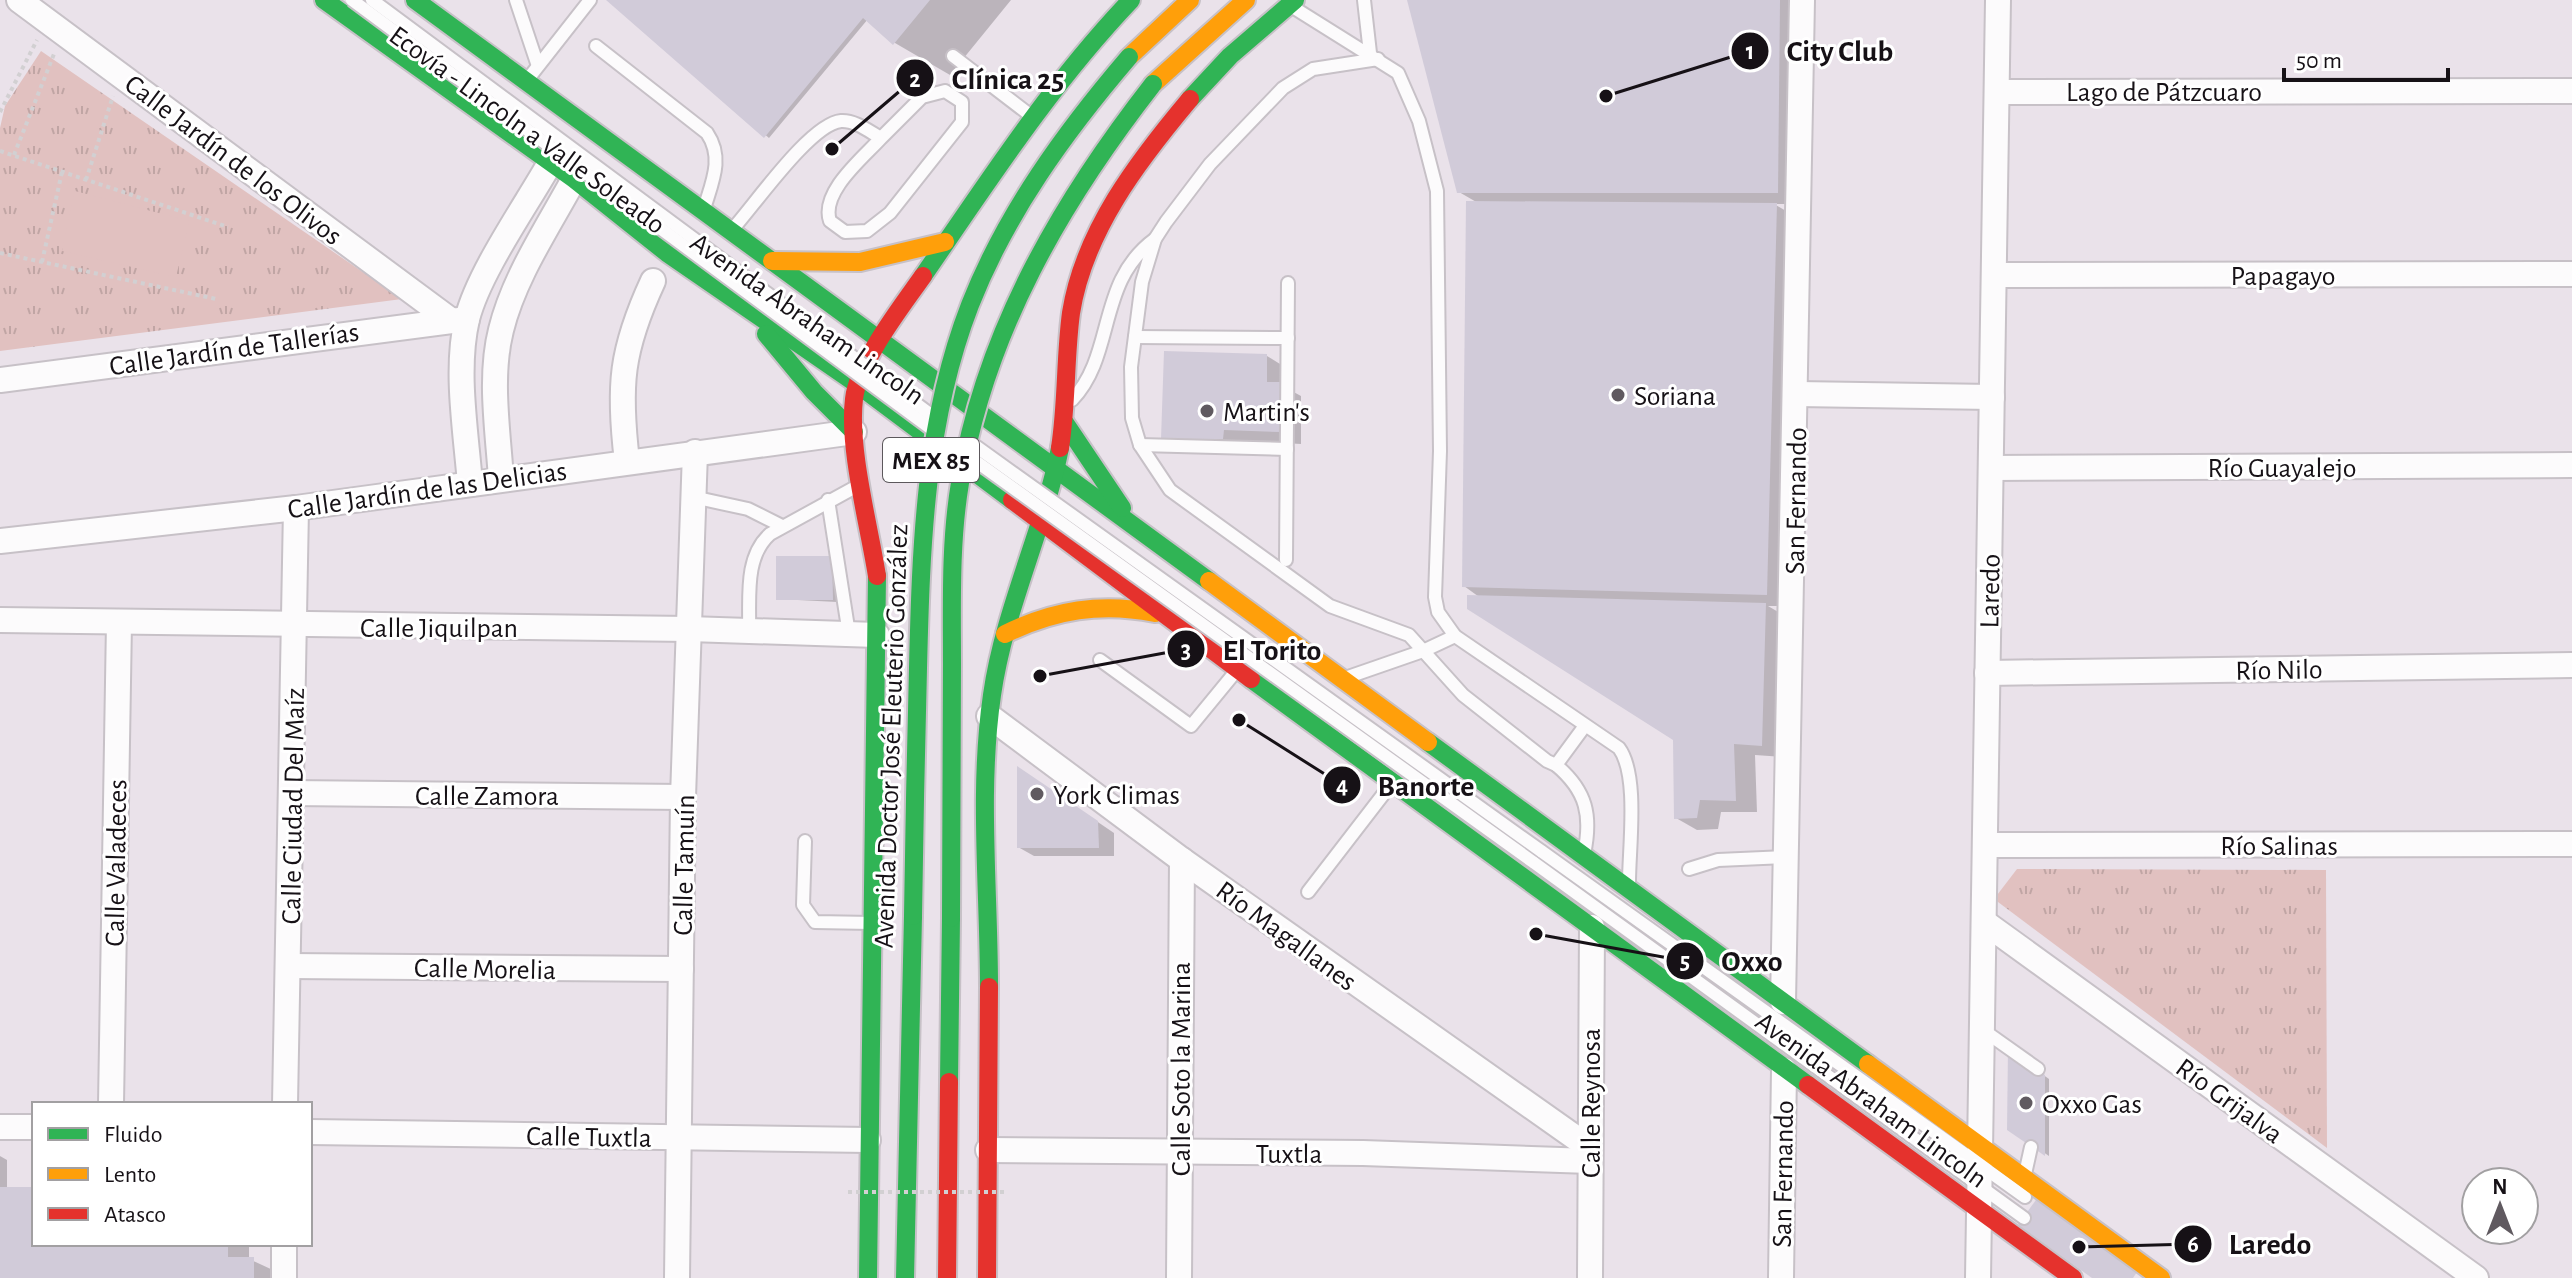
<svg xmlns="http://www.w3.org/2000/svg" width="2572" height="1278" viewBox="0 0 2572 1278" font-family="'Alegreya Sans',sans-serif">
<style>
.grass{fill:url(#grass-tufts)}
.garden{fill:#e1c1c0}
.shadow{fill:#0003}
.building{fill:#d1cbd9}
.lines{fill:none;stroke-linecap:round;stroke-linejoin:round}
.lane-casing{stroke:#c7c1c7;stroke-width:16}
.street-casing{stroke:#c7c1c7;stroke-width:28}
.fast-casing{stroke:#c7c1c7;stroke-width:22}
.slow-casing{stroke:#c7c1c7;stroke-width:22}
.jam-casing{stroke:#c7c1c7;stroke-width:22}
.path{stroke:#d2d0d2;stroke-width:4;stroke-dasharray:4 4;stroke-linecap:butt}
.lane{stroke:#fcfbfc;stroke-width:12}
.street{stroke:#fcfbfc;stroke-width:24}
.fast{stroke:#30b455;stroke-width:18}
.slow{stroke:#ff9f0a;stroke-width:18}
.jam{stroke:#e5322d;stroke-width:18}
.lane-bridge-casing{stroke:#c7c1c7;stroke-width:16;stroke-linecap:butt}
.fast-bridge-casing{stroke:#c7c1c7;stroke-width:22;stroke-linecap:butt}
.path-bridge{stroke:#d2d0d2;stroke-width:4;stroke-dasharray:4 4;stroke-linecap:butt}
.lane-bridge{stroke:#fcfbfc;stroke-width:12}
.fast-bridge{stroke:#30b455;stroke-width:18}
.poi-dot{fill:#605a60;stroke:#fff;stroke-width:3}
.labels{text-anchor:middle;stroke-width:6;stroke-linejoin:round;paint-order:stroke}
.shield{fill:#fff;stroke:#5c585c;stroke-width:2}
.shield-label{font-size:26px;font-weight:bold;fill:#161116}
.street-label{font-size:28px;fill:#161116;stroke:#fff}
.poi-label{font-size:28px;fill:#161116;stroke:#fff;text-anchor:start}
.leader{fill:none;stroke:#161116;stroke-width:3}
.callout-dot{fill:#161116;stroke:#fff;stroke-width:3}
.mark-label{font-size:24px;text-anchor:middle;font-weight:bold;fill:#fff}
.callout-label{font-size:30px;text-anchor:middle;font-weight:bold;fill:#161116;stroke:#fff;stroke-width:6;stroke-linejoin:round;paint-order:stroke}
</style>
<defs>
<pattern id="grass-tufts" width="24" height="20" patternUnits="userSpaceOnUse" patternTransform="scale(2)"><rect width="24" height="20" fill="#e1c1c0"/><path d="M3 7l-1-3M5 7V3M7 7l1-3M15 17l-1-3M17 17v-4M19 17l1-3" fill="none" stroke="#c0a5a4"/></pattern>
</defs>
<rect width="100%" height="100%" fill="#eae2ea"/>
<g class="grass">
<path d="M41,51l361,248 -402,52v-223l5,-22z"/>
<path d="M2017,869l309,1 1,278 -333,-249z"/>
</g>
<path class="garden" d="M75,191l114,30 -13,56 -114,-26z"/>
<g class="shadow">
<path d="M609,0h402l-61,75 -55,-32 -27,-24 -99,119z"/>
<path d="M1409,0h392l-2,204h-25l24,14 -10,388h-20l19,11 -4,140 -28,-2 2,57h-36l-3,17 -21,1 -21,-12 -1,-79 -211,-153 14,-383 -19,-11z"/>
<path d="M1267,356l21,13v20l13,7v48l-56,-3 -1,10 -59,-1 -22,-12z"/>
<path d="M836,561l1,41 -59,-3z"/>
<path d="M1033,778l81,55v23h-80l-16,-9z"/>
<path d="M2010,1051l39,28v77l-40,-27z"/>
<path d="M0,1156l7,4v29h27v55h215v15l26,12v7h-275z"/>
</g>
<g class="building">
<path d="M606,0h324l-37,45 -30,-27 -99,120z"/>
<path d="M1407,0h373l-2,193h-321z"/>
<path d="M1466,201l311,2 -10,392 -305,-8z"/>
<path d="M1164,351l103,3v28h13v50l-56,-2 -1,9h-62z"/>
<path d="M776,556h56l1,44h-57z"/>
<path d="M1467,595l299,8 -4,143 -28,-2 2,57 -36,-1 -3,18 -23,1 -1,-79 -206,-131z"/>
<path d="M1017,766l81,55 1,27h-82z"/>
<path d="M2008,1048l37,27v81l-38,-26z"/>
<path d="M0,1187h34v57h194v13h26v21h-254z"/>
<path d="M2038,1197l101,72 -6,9h-41l-74,-53z"/>
</g>
<g class="lines">
<g class="lane-casing">
<g id="lane">
<path d="M516,0l21,63"/>
<path d="M1364,0l6,53"/>
<path d="M1291,6l107,67 21,48 18,70 3,260 -5,146 3,15 17,24 164,112c20,27 10,100 10,134"/>
<path d="M596,46l111,87c17,25 5,49 -3,76"/>
<path d="M953,56l77,59"/>
<path d="M1378,59l-65,10 -30,19 -73,76 -44,58 -11,17 -13,43 -11,85 1,51 8,27 30,45 160,116 79,29 54,60 84,66 9,4 28,-38"/>
<path d="M528,79l62,-79"/>
<path d="M731,231c23,-25 79,-107 110,-110 14,-1 29,11 40,17l41,-41 23,-6 17,11v20l-72,91 -23,18 -22,1 -15,-11c-10,-29 34,-64 51,-83"/>
<path d="M1135,337l153,1"/>
<path d="M1072,400c44,-46 24,-118 83,-161"/>
<path d="M1140,445l147,4"/>
<path d="M693,497l55,12 34,17"/>
<path d="M828,500l21,134"/>
<path d="M1286,560l2,-277"/>
<path d="M749,631c1,-33 -5,-74 21,-97l91,-50"/>
<path d="M1100,660l91,66 46,-56"/>
<path d="M1348,677l75,-26 32,-15"/>
<path d="M1556,765c31,26 36,51 28,89"/>
<path d="M805,841l-2,64 12,17 57,1"/>
<path d="M1541,851l484,346"/>
<path d="M1533,862l491,356"/>
<path d="M1689,869l29,-9 68,-3"/>
<path d="M1308,892l84,-109"/>
<path d="M1983,1030l55,39"/>
<path d="M2025,1174l6,-27"/>
</g>
</g>
<g class="street-casing">
<g id="street">
<path d="M19,0l430,319"/>
<path d="M1997,92l575,-1"/>
<path d="M1994,275l578,-1"/>
<path d="M0,380l467,-61"/>
<path d="M1797,394l195,3"/>
<path d="M627,461c-9,-75 -6,-111 26,-180"/>
<path d="M1991,468l581,-3"/>
<path d="M501,479c-3,-48 -12,-102 0,-149 13,-53 47,-103 73,-151"/>
<path d="M470,484c-4,-52 -15,-114 -3,-165 12,-47 58,-112 83,-156"/>
<path d="M0,541l296,-33 558,-76"/>
<path d="M0,620l689,9 188,6"/>
<path d="M1987,673l585,-8"/>
<path d="M989,716l193,144 408,288"/>
<path d="M291,793l392,4"/>
<path d="M1985,845l587,-1"/>
<path d="M1984,922l492,356"/>
<path d="M289,966l392,3"/>
<path d="M1783,1002l19,-1002"/>
<path d="M111,1104l8,-482"/>
<path d="M285,1104l11,-596"/>
<path d="M0,1127h34"/>
<path d="M310,1132l558,8"/>
<path d="M988,1150l375,3 227,8"/>
<path d="M284,1244v34"/>
<path d="M677,1278l6,-481 12,-345"/>
<path d="M1179,1278l3,-418"/>
<path d="M1590,1278l2,-351"/>
<path d="M1781,1278l3,-208"/>
<path d="M1978,1278l20,-1278"/>
</g>
</g>
<g class="fast-casing">
<g id="fast">
<path d="M324,0l250,179 93,74 190,131 155,116"/>
<path d="M415,0l794,581"/>
<path d="M1190,99l40,-43 65,-56"/>
<path d="M923,276c66,-96 128,-192 208,-276"/>
<path d="M766,334l48,58 40,40"/>
<path d="M1065,423l57,85"/>
<path d="M1251,679l557,406"/>
<path d="M1428,742l440,322"/>
<path d="M989,987c0,-97 -11,-196 3,-292 12,-85 51,-163 68,-247"/>
<path d="M949,1082l2,-164"/>
<path d="M868,1278l9,-702"/>
<path d="M905,1278l8,-362"/>
</g>
</g>
<g class="slow-casing">
<g id="slow">
<path d="M1129,57l61,-57"/>
<path d="M1153,84l93,-84"/>
<path d="M772,261l88,1 85,-20"/>
<path d="M1209,581l219,161"/>
<path d="M1005,634c49,-24 96,-32 150,-21"/>
<path d="M1868,1064l293,214"/>
</g>
</g>
<g class="jam-casing">
<g id="jam">
<path d="M1060,448c7,-45 5,-90 11,-135 13,-82 67,-152 119,-214"/>
<path d="M1012,500l239,179"/>
<path d="M877,576c-8,-51 -29,-128 -23,-177 4,-37 48,-93 69,-123"/>
<path d="M1808,1085l265,193"/>
<path d="M947,1278l2,-196"/>
<path d="M987,1278l2,-291"/>
</g>
</g>
<g class="path">
<path d="M0,112l37,-72"/>
<path d="M0,151l228,76"/>
<path d="M14,155l40,-101"/>
<path d="M86,180l27,-84"/>
<path d="M0,253l216,46"/>
<path d="M42,262l20,-90"/>
</g>
<use href="#lane" class="lane"/>
<use href="#street" class="street"/>
<use href="#fast" class="fast"/>
<use href="#slow" class="slow"/>
<use href="#jam" class="jam"/>
<g class="lane-bridge-casing">
<g id="lane-bridge">
<path d="M352,0l578,428"/>
<path d="M372,0l558,414"/>
<path d="M974,445l567,406"/>
<path d="M974,460l559,402"/>
</g>
</g>
<g class="fast-bridge-casing">
<g id="fast-bridge">
<path d="M913,916c1,-83 3,-165 5,-248 3,-123 7,-247 52,-363 36,-92 95,-173 159,-248"/>
<path d="M951,918c0,-85 0,-170 1,-254 0,-61 -2,-122 8,-181 25,-151 101,-281 193,-399"/>
</g>
</g>
<path class="path-bridge" d="M848,1192h157"/>
<use href="#lane-bridge" class="lane-bridge"/>
<use href="#fast-bridge" class="fast-bridge"/>
</g>
<g class="poi-dot">
<circle cx="1618" cy="395" r="8"/>
<circle cx="1207" cy="411" r="8"/>
<circle cx="1037" cy="794" r="8"/>
<circle cx="2026" cy="1103" r="8"/>
</g>
<g class="labels">
<rect class="shield" x="883" y="438" width="96" height="44" rx="6"/>
<g class="shield-label">
<text x="931" y="469">MEX 85</text>
</g>
<g class="street-label">
<text x="2164" y="101">Lago de Pátzcuaro</text>
<text transform="translate(528 129) rotate(36)" y="10">Ecovía - Lincoln a Valle Soleado</text>
<text transform="translate(234 159) rotate(37)" y="10">Calle Jardín de los Olivos</text>
<text x="2283" y="285">Papagayo</text>
<text transform="translate(808 318) rotate(35)" y="10">Avenida Abraham Lincoln</text>
<text transform="translate(234 348) rotate(-8)" y="10">Calle Jardín de Tallerías</text>
<text x="2282" y="477">Río Guayalejo</text>
<text transform="translate(427 489) rotate(-8)" y="10">Calle Jardín de las Delicias</text>
<text transform="translate(1795 501) rotate(-89)" y="10">San Fernando</text>
<text transform="translate(1989 591) rotate(-89)" y="10">Laredo</text>
<text x="439" y="637">Calle Jiquilpan</text>
<text transform="translate(2279 669) rotate(-1)" y="10">Río Nilo</text>
<text transform="translate(890 736) rotate(-88)" y="10">Avenida Doctor José Eleuterio González</text>
<text x="487" y="805">Calle Zamora</text>
<text transform="translate(292 806) rotate(-89)" y="10">Calle Ciudad Del Maíz</text>
<text x="2279" y="855">Río Salinas</text>
<text transform="translate(115 863) rotate(-89)" y="10">Calle Valadeces</text>
<text transform="translate(683 865) rotate(-89)" y="10">Calle Tamuín</text>
<text transform="translate(1287 935) rotate(36)" y="10">Río Magallanes</text>
<text transform="translate(485 968) rotate(1)" y="10">Calle Morelia</text>
<text transform="translate(1180 1069) rotate(-90)" y="10">Calle Soto la Marina</text>
<text transform="translate(1872 1099) rotate(36)" y="10">Avenida Abraham Lincoln</text>
<text transform="translate(2230 1100) rotate(36)" y="10">Río Grijalva</text>
<text transform="translate(1590 1103) rotate(-90)" y="10">Calle Reynosa</text>
<text transform="translate(589 1136) rotate(1)" y="10">Calle Tuxtla</text>
<text x="1289" y="1163">Tuxtla</text>
<text transform="translate(1782 1174) rotate(-89)" y="10">San Fernando</text>
</g>
<g class="poi-label">
<text x="1634" y="405">Soriana</text>
<text x="1223" y="421">Martin's</text>
<text x="1053" y="804">York Climas</text>
<text x="2042" y="1113">Oxxo Gas</text>
</g>
</g>
<path class="leader" d="M1606 96L1750 51M832 149L915 78M1040 676L1186 649M1239 720L1342 785M1536 934L1685 961M2079 1247L2193 1244"/>
<g class="callout-dot">
<circle cx="1606" cy="96" r="8"/>
<circle cx="832" cy="149" r="8"/>
<circle cx="1040" cy="676" r="8"/>
<circle cx="1239" cy="720" r="8"/>
<circle cx="1536" cy="934" r="8"/>
<circle cx="2079" cy="1247" r="8"/>
<circle cx="1750" cy="51" r="20"/>
<circle cx="915" cy="78" r="20"/>
<circle cx="1186" cy="649" r="20"/>
<circle cx="1342" cy="785" r="20"/>
<circle cx="1685" cy="961" r="20"/>
<circle cx="2193" cy="1244" r="20"/>
</g>
<g class="mark-label">
<text x="1750" y="59">1</text>
<text x="915" y="87">2</text>
<text x="1186" y="658">3</text>
<text x="1342" y="793">4</text>
<text x="1685" y="969">5</text>
<text x="2193" y="1252">6</text>
</g>
<g class="callout-label">
<text x="1840" y="61">City Club</text>
<text x="1008" y="89">Clínica 25</text>
<text x="1272" y="660">El Torito</text>
<text x="1426" y="796">Banorte</text>
<text x="1752" y="971">Oxxo</text>
<text x="2270" y="1254">Laredo</text>
</g>
<rect x="32" y="1102" width="280" height="144" fill="#ffffff" stroke="#a2a0a2" stroke-width="2"/>
<rect x="48" y="1128" width="40" height="12" fill="#30b455" stroke="#a2a0a2" stroke-width="2"/>
<text x="104" y="1142" font-size="24" fill="#161116">Fluido</text>
<rect x="48" y="1168" width="40" height="12" fill="#ff9f0a" stroke="#a2a0a2" stroke-width="2"/>
<text x="104" y="1182" font-size="24" fill="#161116">Lento</text>
<rect x="48" y="1208" width="40" height="12" fill="#e5322d" stroke="#a2a0a2" stroke-width="2"/>
<text x="104" y="1222" font-size="24" fill="#161116">Atasco</text>
<g transform="translate(2500 1206)"><circle r="38" fill="#ffffff" stroke="#a2a0a2" stroke-width="2"/>
<path d="M0-6L14 30L0 20L-14 30Z" fill="#605a60"/>
<text y="-12" font-size="22" font-weight="bold" text-anchor="middle" fill="#161116">N</text>
</g>
<path d="M2284 68v12h164v-12" fill="none" stroke="#161116" stroke-width="4"/>
<text x="2296" y="68" font-size="24" fill="#161116" stroke="#ffffff" stroke-width="6" paint-order="stroke">50 m</text>
</svg>
